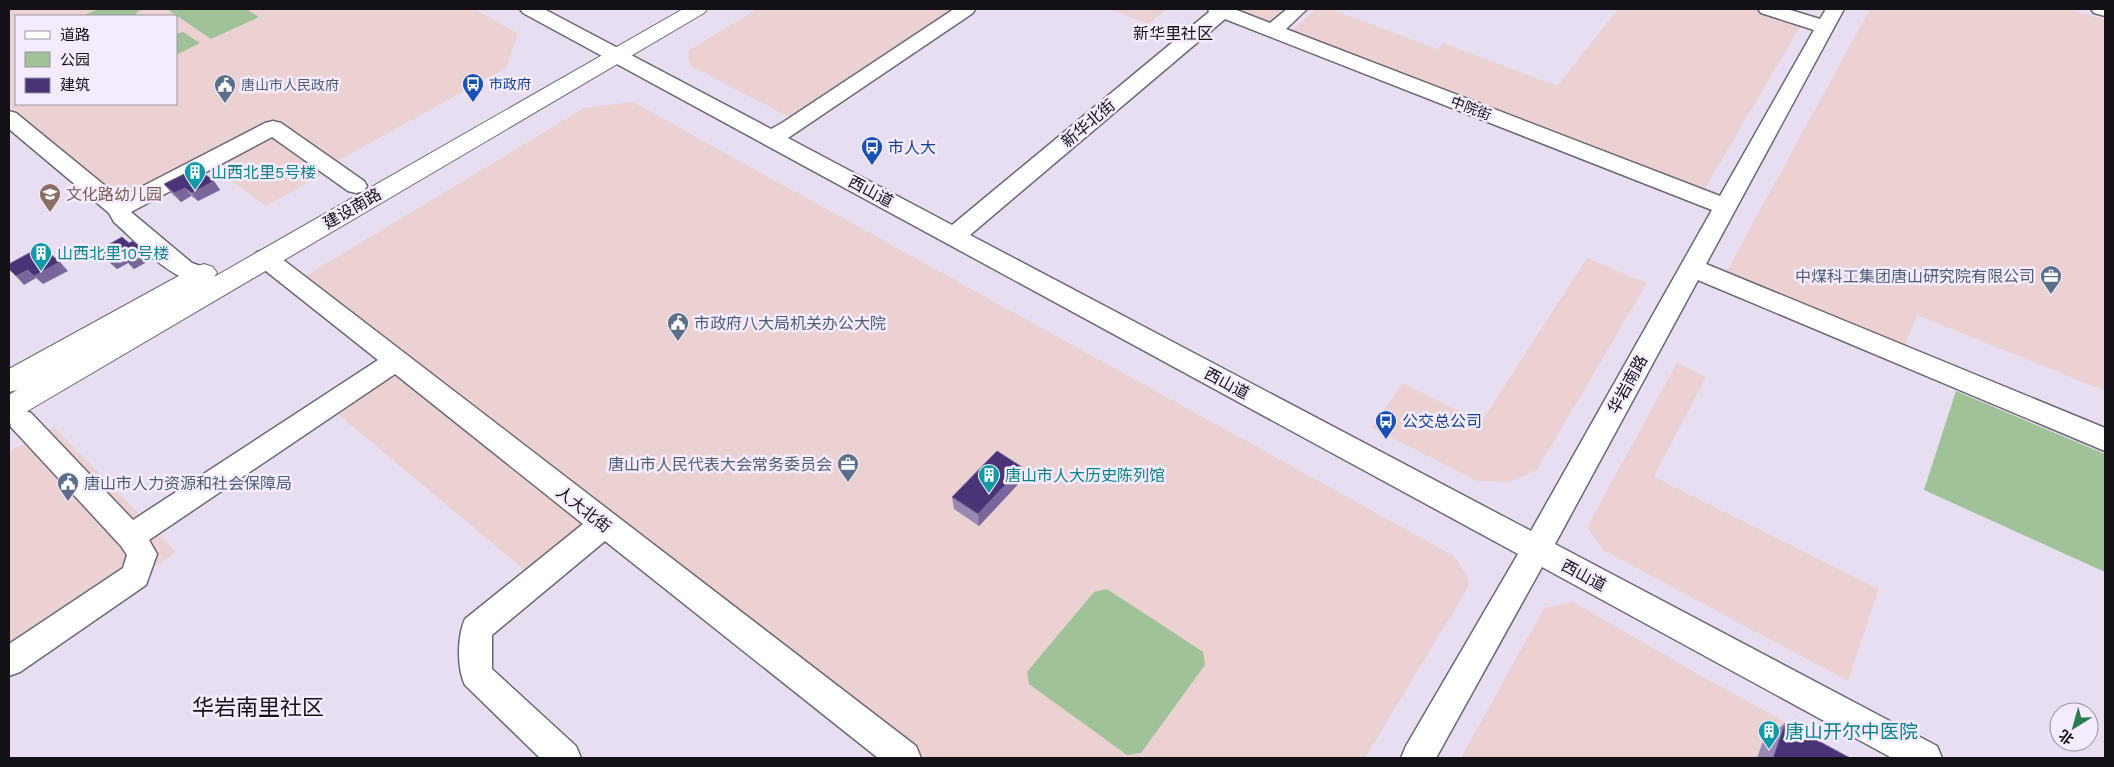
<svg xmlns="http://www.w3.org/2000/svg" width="2114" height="767" viewBox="0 0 2114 767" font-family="'Work Sans','Noto Sans SC',sans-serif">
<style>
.commercial{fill:#ecd1d2;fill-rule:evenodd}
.green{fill:#9fc299}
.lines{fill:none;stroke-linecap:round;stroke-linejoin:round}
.minor-casing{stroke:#6e6777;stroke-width:3}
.major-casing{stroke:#6e6777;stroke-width:2}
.minor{fill:#fff;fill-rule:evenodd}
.major{fill:#fff;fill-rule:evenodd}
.wall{fill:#9889b4}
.shaded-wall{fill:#79679c}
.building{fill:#4a3478;stroke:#79679c}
.labels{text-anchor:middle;stroke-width:5;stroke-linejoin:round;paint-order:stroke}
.far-transit-label{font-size:14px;fill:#164399;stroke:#f4ecfe;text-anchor:start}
.far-service-label{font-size:14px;fill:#4e5e75;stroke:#f4ecfe;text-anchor:start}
.far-street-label{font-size:14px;fill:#131016;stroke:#f4ecfe}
.far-quarter-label{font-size:16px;fill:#131016;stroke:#f4ecfe}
.street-label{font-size:16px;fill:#131016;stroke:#f4ecfe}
.transit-label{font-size:16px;fill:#164399;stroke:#f4ecfe;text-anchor:start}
.culture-label{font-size:16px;fill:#0d838f;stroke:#f4ecfe;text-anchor:start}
.education-label{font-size:16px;fill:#785e54;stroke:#f4ecfe;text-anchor:start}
.service-label{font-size:16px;fill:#4e5e75;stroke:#f4ecfe;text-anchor:end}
.near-culture-label{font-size:19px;fill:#0d838f;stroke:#f4ecfe;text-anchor:start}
.near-quarter-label{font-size:22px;fill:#131016;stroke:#f4ecfe}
</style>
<rect width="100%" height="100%" fill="#e7def1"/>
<g class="commercial">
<path d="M9,9h465l44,24 -12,35 -165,91 -7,9 -68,38 -64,-47 -79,40 -114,-94zM16,16h160v88h-160z"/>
<path d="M757,9h203l-165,111 -104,-54 -3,-7 1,-9z"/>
<path d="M1111,9h56l-19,15z"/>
<path d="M1228,9h57l-18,15z"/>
<path d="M1316,9h15l106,40 6,-6 114,43 61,-77h133l50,16 -97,165 -412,-159z"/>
<path d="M1870,9h198l37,11v371l-188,-76 -14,36 -179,-75z"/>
<path d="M633,102l821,454 13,19 2,11 -104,172h-440l-621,-481 280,-169z"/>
<path d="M1587,258l60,25 -110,187 -27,12 -34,-1 -104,-54 31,-44 78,39z"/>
<path d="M1677,363l29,14 -52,100 225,112 -31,92 -245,-131 -16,-23z"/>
<path d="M388,371l198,156 -57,47 -197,-165z"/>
<path d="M54,427l122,125 -167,115v-215z"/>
<path d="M1573,602l125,72 152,84h-389l83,-150z"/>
</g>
<g class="green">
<path d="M99,9h44l-6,3 -2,4h-53z"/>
<path d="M167,9h79l13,8 -48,22z"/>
<path d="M183,32l17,11 -24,12v-21z"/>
<path d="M1956,391l149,63v118l-181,-82z"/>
<path d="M1107,589l96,63 2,13 -64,88 -14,2 -98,-71 -2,-12 67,-80z"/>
</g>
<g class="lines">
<g class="minor-casing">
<g id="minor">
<path d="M520,9h24l227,120 11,-6 172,-114h21l-2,4 -185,125 164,87 257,-213 -1,-3h26l36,14 17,-14h20l-21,20 434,167 94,-166 -53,-17 -3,-4h29l33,10 6,-10h18l-138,255 399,164v23l-407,-171 -143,264 382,202 5,12h-50l-350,-191 -106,191h-35l5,-12 112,-192 -995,-541zM1225,19l487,191 -181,321 -561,-296z"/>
<path d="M2091,9h14v7l-11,-3z"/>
<path d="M9,111l7,2 104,85 145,-75 8,-2 8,2 83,58 3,5 -3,5 -8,2 -8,-2 -76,-54 -141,75 61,51 17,6 3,6 -3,6c-31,9 -73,-40 -95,-59l-5,-9 -100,-84z"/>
<path d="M265,250l8,2 643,494 5,12h-43l-273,-217 -113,94v34l84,77 5,12h-41l-75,-73c-8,-17 -8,-48 0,-66l118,-95 -188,-150 -246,166 8,14 -11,31 -126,87 -11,4v-32l114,-76 4,-13 -6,-9 -110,-119 -2,-9 2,-5 10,-4 10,4 102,107 245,-160 -121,-96 -4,-6 4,-6z"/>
</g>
</g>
<g class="major-casing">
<path id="major" d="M683,9h24l-3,4 -685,403 -10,3v-24l8,-5 -8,2v-23l186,-102 9,-3 9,3 4,6 -3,4z"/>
</g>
<use href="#minor" class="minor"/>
<use href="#major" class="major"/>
</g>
<g class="wall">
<path d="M192,177l22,4 6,9 -22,11 -7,-5 -10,6 -10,-9 -7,-9z"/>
<path d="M129,243l23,16 -18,10 -6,-6 -11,6 -12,-10 -8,-8z"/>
<path d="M1023,479l-44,47 -25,-17 -2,-12z"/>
<path d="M1785,723l65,35h-93l6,-17z"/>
</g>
<g class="shaded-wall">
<path d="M214,181l6,9 -22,11 -6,-8z"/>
<path d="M185,188l6,8 -10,6 -7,-9z"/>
<path d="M145,251l7,8 -18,10 -7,-8z"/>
<path d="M120,255l8,8 -11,6 -8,-8z"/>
<path d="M60,262l8,9 -25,13 -9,-8z"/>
<path d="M28,270l8,8 -12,7 -8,-9z"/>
<path d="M1022,467l1,12 -44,47 -1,-12z"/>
</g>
<g class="building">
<path d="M202,172l12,9 -22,12 -7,-5 -11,5 -10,-9 22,-11 6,4z"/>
<path d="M122,237l7,6 4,-2 12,10 -18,10 -7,-6 -11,6 -12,-10z"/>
<path d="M31,252l6,6 11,-6 12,10 -26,14 -6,-6 -12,6 -7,-7v-5z"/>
<path d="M997,451l25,16 -44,47 -26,-17z"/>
<path d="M1785,723l65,35h-77z"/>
</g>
<defs>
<g id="bus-pin" transform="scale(1.125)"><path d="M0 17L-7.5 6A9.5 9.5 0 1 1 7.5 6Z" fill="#1a4fb4" stroke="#f4ecfe"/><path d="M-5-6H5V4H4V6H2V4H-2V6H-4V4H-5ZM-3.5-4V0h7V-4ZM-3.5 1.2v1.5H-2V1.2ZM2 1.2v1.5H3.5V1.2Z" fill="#fff"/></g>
<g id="civic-pin" transform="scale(1.125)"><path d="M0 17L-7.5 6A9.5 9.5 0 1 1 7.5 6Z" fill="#5c6f8a" stroke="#f4ecfe"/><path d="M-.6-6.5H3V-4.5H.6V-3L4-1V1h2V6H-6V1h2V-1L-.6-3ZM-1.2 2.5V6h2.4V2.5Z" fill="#fff"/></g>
<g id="building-pin" transform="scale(1.125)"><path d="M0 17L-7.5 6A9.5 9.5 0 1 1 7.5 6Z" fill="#0f9aa8" stroke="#f4ecfe"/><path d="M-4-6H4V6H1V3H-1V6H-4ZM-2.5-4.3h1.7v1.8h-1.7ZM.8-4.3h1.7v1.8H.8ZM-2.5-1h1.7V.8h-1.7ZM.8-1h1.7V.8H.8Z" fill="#fff"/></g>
<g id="school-pin" transform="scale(1.125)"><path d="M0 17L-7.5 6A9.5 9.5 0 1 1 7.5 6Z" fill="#8d6e63" stroke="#f4ecfe"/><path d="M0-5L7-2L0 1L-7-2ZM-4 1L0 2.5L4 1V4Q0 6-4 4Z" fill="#fff"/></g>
<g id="office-pin" transform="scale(1.125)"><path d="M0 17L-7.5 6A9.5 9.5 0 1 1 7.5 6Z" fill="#5c6f8a" stroke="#f4ecfe"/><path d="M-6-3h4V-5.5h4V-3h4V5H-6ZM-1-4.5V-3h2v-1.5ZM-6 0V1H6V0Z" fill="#fff"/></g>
</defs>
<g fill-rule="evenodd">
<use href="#bus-pin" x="473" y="84"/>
<use href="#civic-pin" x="225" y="85"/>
<use href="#bus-pin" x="872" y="147"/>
<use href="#building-pin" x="195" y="172"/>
<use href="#school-pin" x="50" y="194"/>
<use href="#building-pin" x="41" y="253"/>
<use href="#office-pin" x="2051" y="276"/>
<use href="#civic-pin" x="678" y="323"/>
<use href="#bus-pin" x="1386" y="421"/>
<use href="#office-pin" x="848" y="464"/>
<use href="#building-pin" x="989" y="475"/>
<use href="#civic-pin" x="68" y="483"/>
<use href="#building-pin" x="1769" y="731"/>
</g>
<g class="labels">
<g class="far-transit-label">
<text x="489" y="89">市政府</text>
</g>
<g class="far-service-label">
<text x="241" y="90">唐山市人民政府</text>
</g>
<g class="far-street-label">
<text transform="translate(1471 108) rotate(21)" y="5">中院街</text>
</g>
<g class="far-quarter-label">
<text x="1173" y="39">新华里社区</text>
</g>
<g class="street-label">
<text transform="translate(1088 123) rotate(-40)" y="6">新华北街</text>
<text transform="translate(871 191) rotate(28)" y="6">西山道</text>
<text transform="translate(352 208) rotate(-30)" y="6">建设南路</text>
<text transform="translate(1227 383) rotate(28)" y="6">西山道</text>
<text transform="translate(1627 384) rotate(-61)" y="6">华岩南路</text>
<text transform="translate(584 509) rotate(38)" y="6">人大北街</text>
<text transform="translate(1584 575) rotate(28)" y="6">西山道</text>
</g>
<g class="transit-label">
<text x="888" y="153">市人大</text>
<text x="1402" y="427">公交总公司</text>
</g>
<g class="culture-label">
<text x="211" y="178">山西北里5号楼</text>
<text x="57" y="259">山西北里10号楼</text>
<text x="1005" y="481">唐山市人大历史陈列馆</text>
</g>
<g class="education-label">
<text x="66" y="200">文化路幼儿园</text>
</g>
<g class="service-label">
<text x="2035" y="282">中煤科工集团唐山研究院有限公司</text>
<text x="694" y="329" text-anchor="start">市政府八大局机关办公大院</text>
<text x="832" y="470">唐山市人民代表大会常务委员会</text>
<text x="84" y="489" text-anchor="start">唐山市人力资源和社会保障局</text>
</g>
<g class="near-culture-label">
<text x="1785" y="738">唐山开尔中医院</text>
</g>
<g class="near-quarter-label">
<text x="258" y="715">华岩南里社区</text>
</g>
</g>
<rect width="2114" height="767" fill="none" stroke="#131016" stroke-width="20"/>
<rect x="15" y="15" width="162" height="90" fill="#f4ecfe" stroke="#9a94a1"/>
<rect x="25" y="31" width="25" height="8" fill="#ffffff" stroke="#9a94a1"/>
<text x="60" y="40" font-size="15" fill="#131016">道路</text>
<rect x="25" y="52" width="25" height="15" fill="#9fc299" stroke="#9a94a1"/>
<text x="60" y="65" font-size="15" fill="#131016">公园</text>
<rect x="25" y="78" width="25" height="15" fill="#4a3478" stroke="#9a94a1"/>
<text x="60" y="90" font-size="15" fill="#131016">建筑</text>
<g transform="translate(2074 727) rotate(217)"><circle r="24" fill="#f4ecfe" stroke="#9a94a1"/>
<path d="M0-4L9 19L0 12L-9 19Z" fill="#2b7d4f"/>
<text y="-8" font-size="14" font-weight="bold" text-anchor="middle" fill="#131016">北</text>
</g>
</svg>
